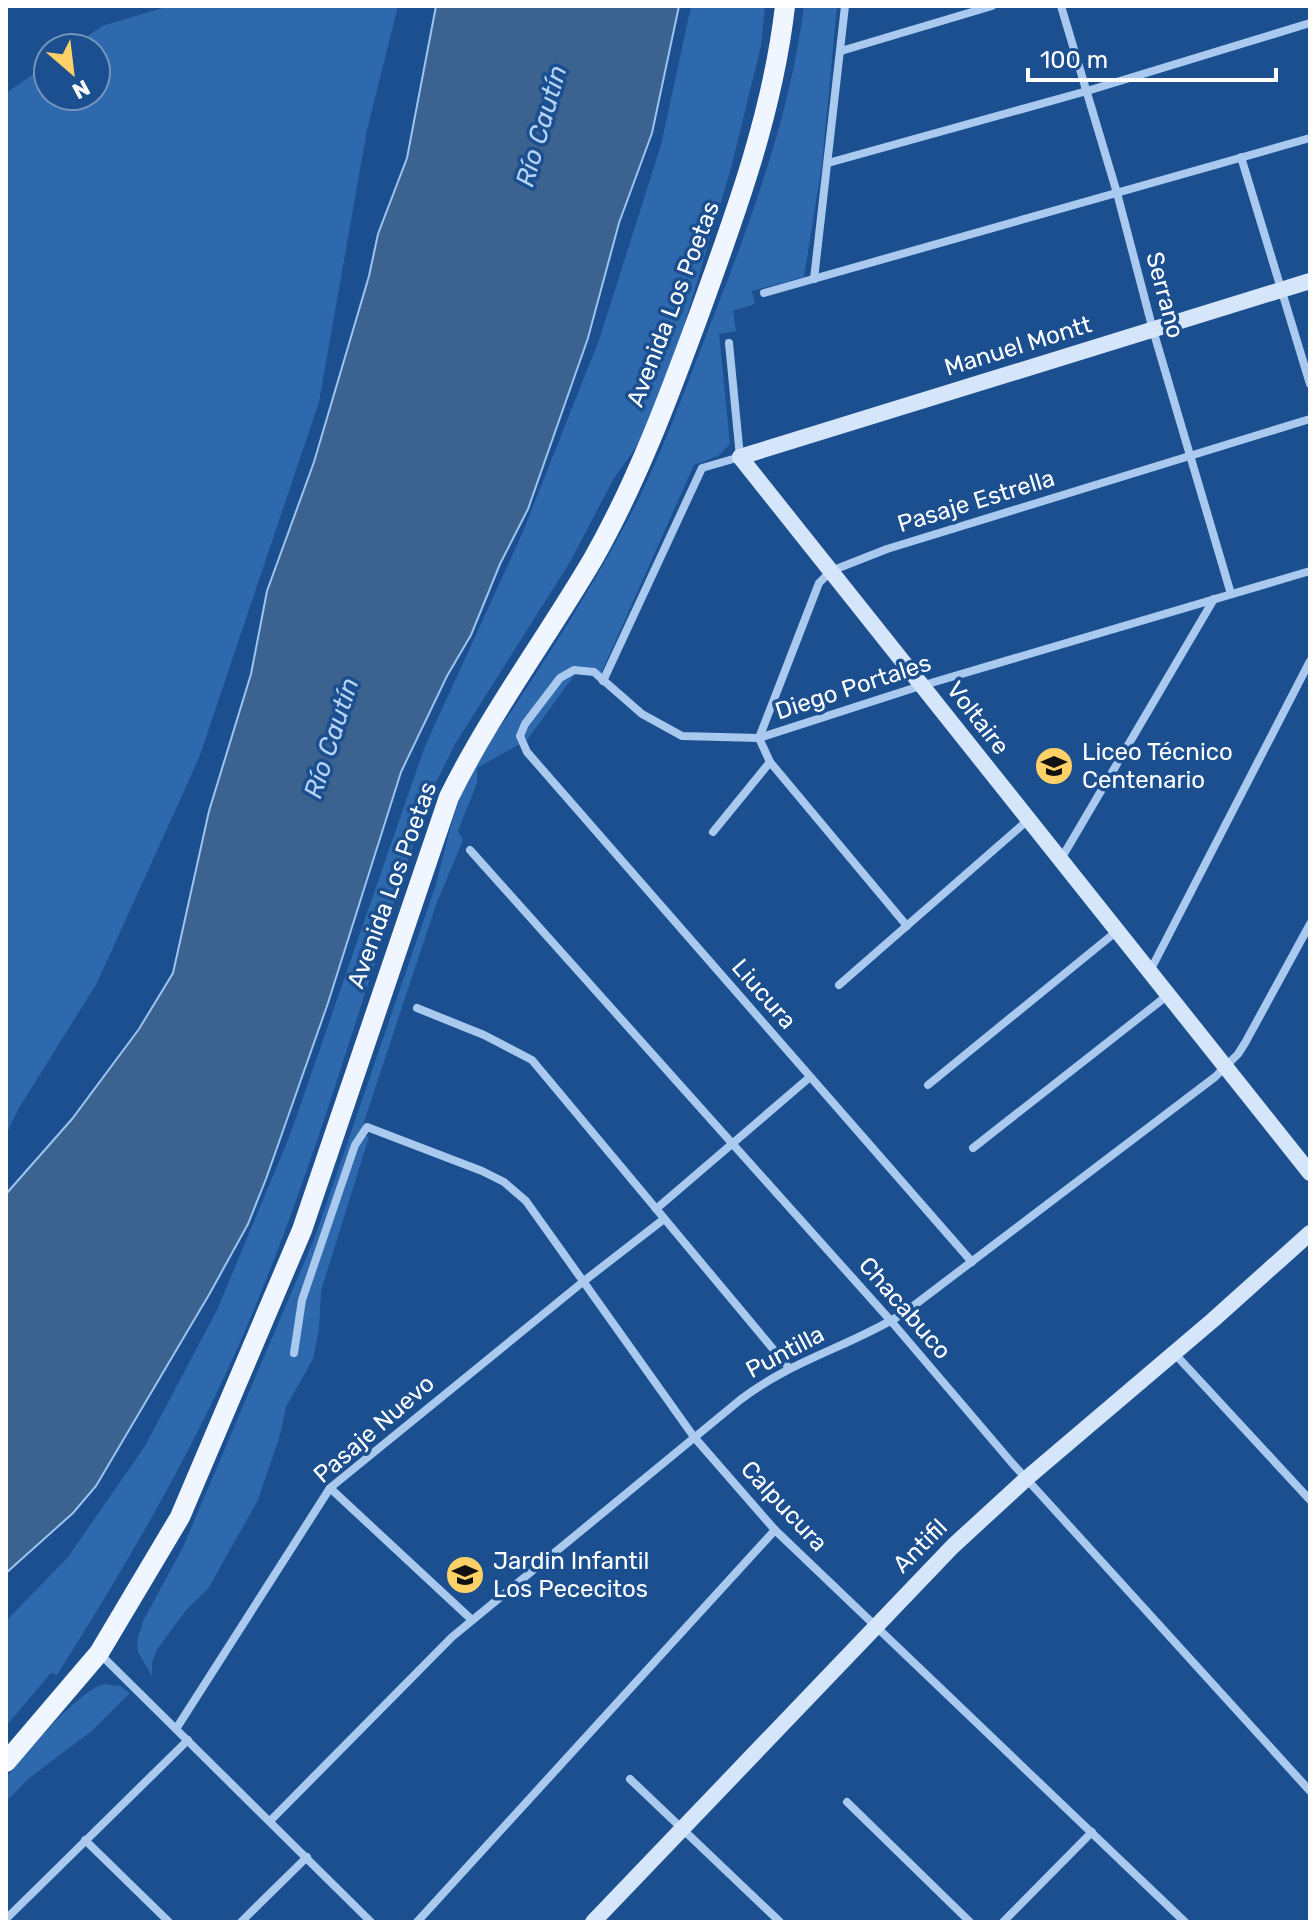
<svg xmlns="http://www.w3.org/2000/svg" width="1316" height="1928" viewBox="0 0 1316 1928" font-family="Rubik,sans-serif">
<style>
.green{fill:#2e69ad}
.water{fill:#3c6290;stroke:#9cc4f0;stroke-width:2}
.lines{fill:none;stroke-linecap:round;stroke-linejoin:round}
.street{stroke:#a9c9ee;stroke-width:8}
.secondary{stroke:#d6e6fa;stroke-width:16}
.primary{stroke:#f0f6ff;stroke-width:20}
.labels{text-anchor:middle;stroke-width:7;stroke-linejoin:round;paint-order:stroke}
.street-label{font-size:24px;fill:#fff;stroke:#1b4f8f}
.poi-label{font-size:24px;fill:#fff;stroke:#1b4f8f;text-anchor:start}
.water-label{font-size:26px;font-style:italic;fill:#b5d3f5;stroke:#1b4f8f}
</style>
<rect width="100%" height="100%" fill="#1b4f8f"/>
<g class="green">
<path d="M169,6h229l-31,124 -48,272 -120,356 -102,225 -78,125 -13,26v-1041l42,-29v32h48v-48h-26l32,-22z"/>
<path d="M691,6h74l-4,40 -30,122 -51,171 -38,100 -28,39 -44,84 -115,182 -22,44c-61,171 -107,347 -176,514 -53,131 -125,254 -200,373l-6,-2 -45,53v-105l62,-64 77,-111 72,-136 73,-175 135,-389 97,-212 77,-194 62,-195z"/>
<path d="M804,6h33l-15,158 -18,113 -52,14 3,13 -22,7 3,20 -17,3 11,110 -12,12 -24,9 -95,213 -18,-12 -54,74 -50,28v15l-19,48 5,9 -27,65 -76,229 9,3 -48,154 -2,38 -6,30 -27,48 -6,28 -22,65 -50,89 -21,20 -29,39 -6,14v14l-14,-24 -1,-11 6,-20 40,-74 132,-310 121,-353c10,-38 18,-79 36,-115 10,-21 27,-40 41,-60 38,-58 77,-119 110,-180 32,-58 55,-121 79,-183 43,-110 87,-222 102,-340z"/>
<path d="M104,1684l16,2 10,7 -37,37 -65,49 -22,23v-24c20,-24 70,-86 98,-94z"/>
</g>
<path class="water" d="M436,6h243l-27,127 -33,90 -31,115 -60,171 -28,55 -29,71 -24,41 -46,96 -73,231 -62,176 -18,45 -38,69 -114,193 -23,27 -67,60v-379l66,-75 67,-90 34,-56 36,-162 42,-137 16,-83 47,-129 55,-186 9,-42 29,-76z"/>
<g class="lines">
<g class="street">
<path d="M1061,6l56,187 36,137 78,264"/>
<path d="M841,51l151,-45"/>
<path d="M1241,157l69,227"/>
<path d="M828,163l259,-72 223,-68"/>
<path d="M814,279l31,-273"/>
<path d="M764,293l546,-155"/>
<path d="M603,681l99,-213 38,-11 -11,-114"/>
<path d="M713,832l57,-70"/>
<path d="M470,850l421,471 121,142 298,328"/>
<path d="M1061,859l153,-260"/>
<path d="M907,926l-137,-164 -11,-24 60,-155 12,-12 56,-22 423,-130"/>
<path d="M1150,971l160,-310"/>
<path d="M839,985l189,-165"/>
<path d="M417,1008l67,27 48,25 257,308"/>
<path d="M928,1085l189,-154"/>
<path d="M973,1148l195,-153"/>
<path d="M656,1209l154,-132"/>
<path d="M972,1262l-445,-510 -7,-16 5,-12 35,-46 14,-8 20,2 48,42 40,22 77,2 155,-50 396,-117"/>
<path d="M294,1353l8,-53 53,-155 12,-18 115,44 22,11 22,19 168,236 81,93 410,392"/>
<path d="M1174,1353l136,147"/>
<path d="M330,1488l142,132"/>
<path d="M99,1653l272,269"/>
<path d="M176,1729l154,-241 254,-207 80,-62"/>
<path d="M630,1779l150,143"/>
<path d="M847,1802l123,120"/>
<path d="M270,1821l182,-184 288,-237c50,-39 111,-54 164,-87l311,-236 23,-23 7,-11 65,-119"/>
<path d="M85,1840l84,82"/>
<path d="M6,1919l182,-179"/>
<path d="M241,1922l66,-65"/>
<path d="M417,1922l358,-392"/>
<path d="M1003,1922l89,-90"/>
</g>
<g class="secondary">
<path d="M1310,281l-570,176 570,716"/>
<path d="M593,1922l360,-376 74,-68 186,-158 97,-87"/>
</g>
<path class="primary" d="M6,1762l93,-109 81,-136 122,-287 147,-433c41,-83 97,-158 144,-238 45,-79 77,-166 108,-250 36,-99 72,-198 84,-303"/>
</g>
<defs>
<g id="school-disc" transform="scale(2)"><circle r="9.5" fill="#ffd166" stroke="#1b4f8f"/><path d="M0-5L7-2L0 1L-7-2ZM-4 1L0 2.5L4 1V4Q0 6-4 4Z" fill="#111"/></g>
</defs>
<g fill-rule="evenodd">
<use href="#school-disc" x="1054" y="766"/>
<use href="#school-disc" x="465" y="1575"/>
</g>
<g class="labels">
<g class="street-label">
<text transform="translate(1165 295) rotate(75)" y="8">Serrano</text>
<text transform="translate(673 304) rotate(-69)" y="8">Avenida Los Poetas</text>
<text transform="translate(1018 346) rotate(-17)" y="8">Manuel Montt</text>
<text transform="translate(976 501) rotate(-17)" y="8">Pasaje Estrella</text>
<text transform="translate(853 687) rotate(-18)" y="8">Diego Portales</text>
<text transform="translate(978 718) rotate(52)" y="8">Voltaire</text>
<text transform="translate(392 885) rotate(-70)" y="8">Avenida Los Poetas</text>
<text transform="translate(764 994) rotate(49)" y="8">Liucura</text>
<text transform="translate(905 1308) rotate(49)" y="8">Chacabuco</text>
<text transform="translate(785 1352) rotate(-28)" y="8">Puntilla</text>
<text transform="translate(374 1429) rotate(-41)" y="8">Pasaje Nuevo</text>
<text transform="translate(784 1506) rotate(47)" y="8">Calpucura</text>
<text transform="translate(920 1546) rotate(-45)" y="8">Antifil</text>
</g>
<g class="poi-label">
<text x="1082" y="760">Liceo Técnico<tspan x="1082" dy="28">Centenario</tspan></text>
<text x="493" y="1569">Jardin Infantil<tspan x="493" dy="28">Los Pececitos</tspan></text>
</g>
<g class="water-label">
<text transform="translate(541 126) rotate(-74)" y="9">Río Cautín</text>
<text transform="translate(331 738) rotate(-72)" y="9">Río Cautín</text>
</g>
</g>
<rect width="1316" height="1928" fill="none" stroke="#ffffff" stroke-width="16"/>
<g transform="translate(72 72) rotate(152)"><circle r="38" fill="#1b4f8f" stroke="#7695bc" stroke-width="2"/>
<path d="M0-6L14 30L0 20L-14 30Z" fill="#ffd166"/>
<text y="-12" font-size="22" font-weight="bold" text-anchor="middle" fill="#ffffff">N</text>
</g>
<path d="M1028 68v12h248v-12" fill="none" stroke="#ffffff" stroke-width="4"/>
<text x="1040" y="68" font-size="24" fill="#ffffff" stroke="#1b4f8f" stroke-width="6" paint-order="stroke">100 m</text>
</svg>
